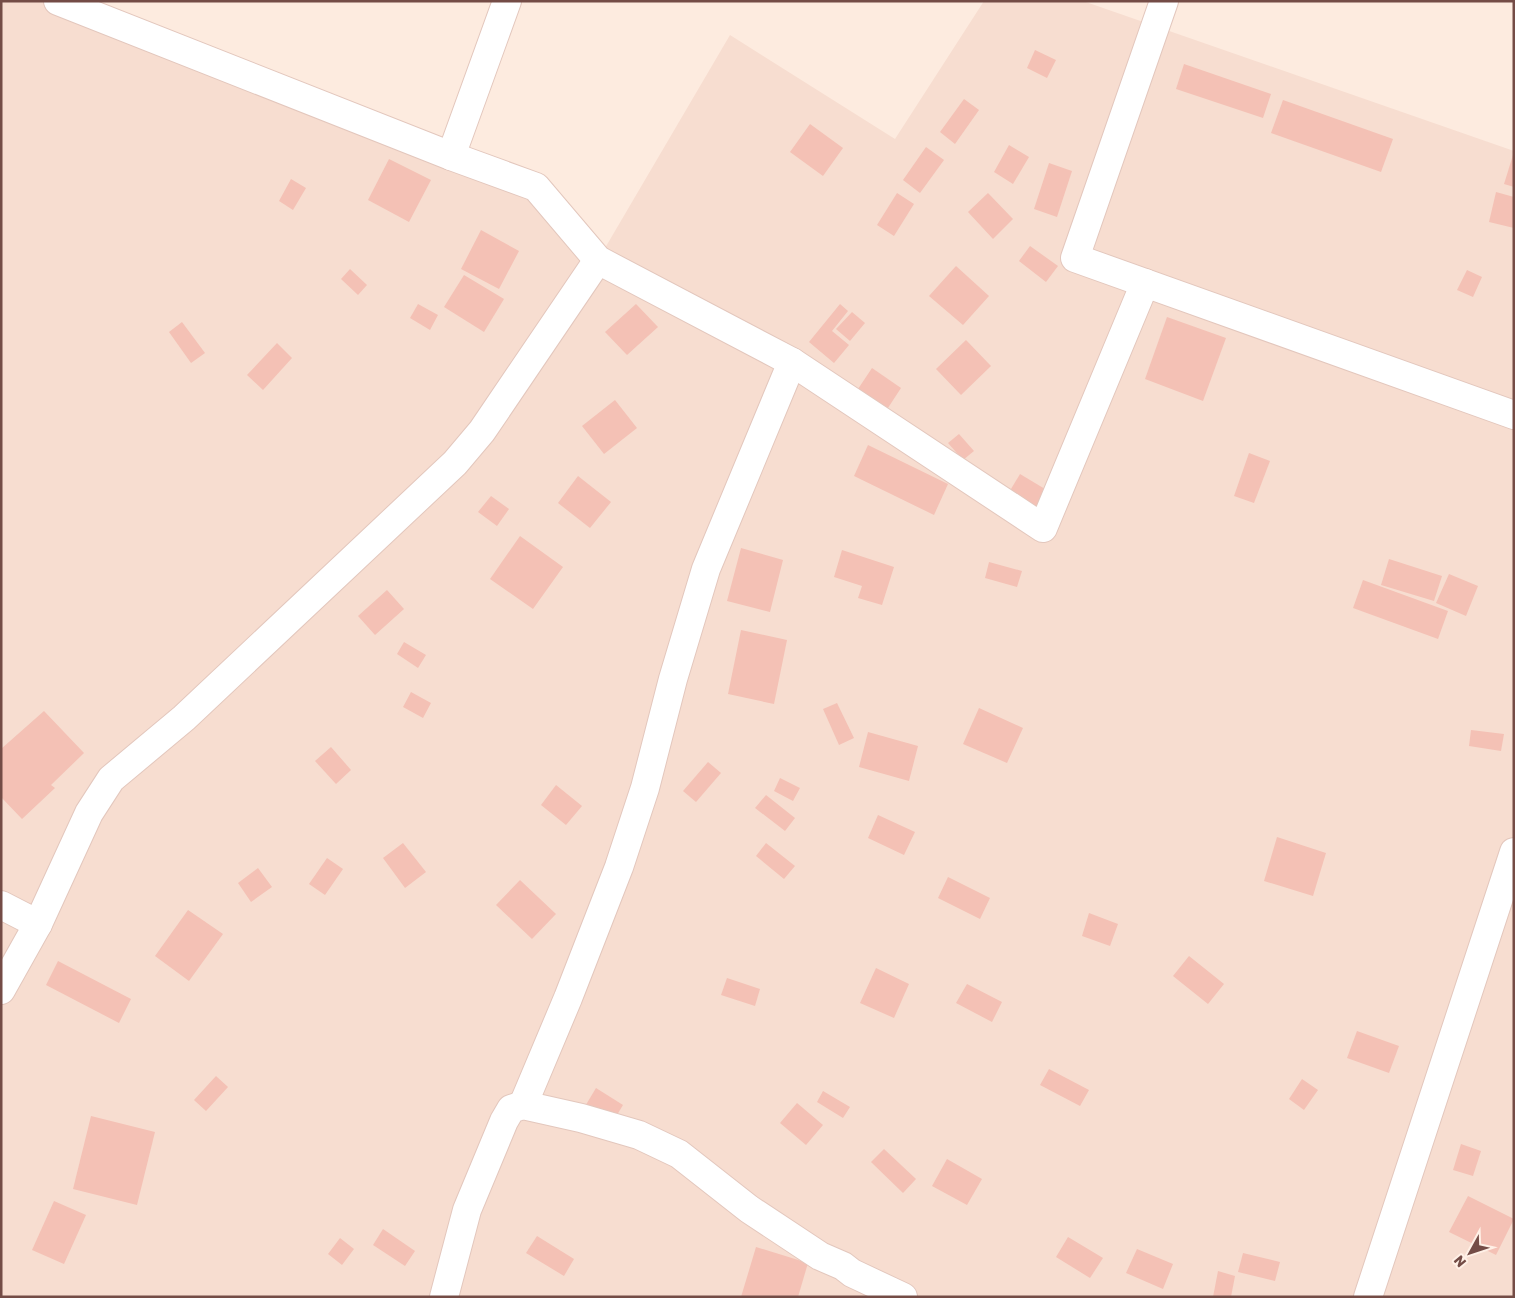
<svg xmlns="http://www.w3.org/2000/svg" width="1515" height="1298" viewBox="0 0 1515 1298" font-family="Rubik,sans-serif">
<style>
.residential{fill:#f7ddd0}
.building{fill:#f4c1b5}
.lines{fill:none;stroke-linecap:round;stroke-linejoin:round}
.street-casing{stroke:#e3c7bd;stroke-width:30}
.street{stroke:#fff;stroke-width:28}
</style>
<rect width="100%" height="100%" fill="#fdebdf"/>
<path class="residential" d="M1,1h53l480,186 64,73 132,-225 165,104 89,-138h99l431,150v1146h-1513z"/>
<g class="building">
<path d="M1035,50l21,10 -9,18 -20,-10z"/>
<path d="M1184,64l87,30 -8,24 -87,-29z"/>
<path d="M964,99l15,11 -24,34 -15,-12z"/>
<path d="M1283,100l110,39 -12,33 -110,-39z"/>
<path d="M810,124l33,24 -20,28 -33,-24z"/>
<path d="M1009,145l20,12 -16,27 -19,-12z"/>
<path d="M926,147l18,13 -24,33 -17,-13z"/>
<path d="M1513,155h1v32l-10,-3z"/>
<path d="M389,159l42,21 -22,42 -41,-22z"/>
<path d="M1049,163l23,8 -15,46 -23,-8z"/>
<path d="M291,179l15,9 -13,22 -14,-9z"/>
<path d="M1496,192l18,5v31l-25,-6z"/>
<path d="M897,193l17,11 -20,32 -17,-11z"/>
<path d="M988,193l25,26 -20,20 -25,-27z"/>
<path d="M481,230l38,21 -20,38 -38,-20z"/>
<path d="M1030,246l28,20 -12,16 -27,-21z"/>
<path d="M956,266l33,30 -26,29 -34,-29z"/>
<path d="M350,269l17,16 -9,10 -17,-16z"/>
<path d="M1467,270l15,7 -9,20 -16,-7z"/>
<path d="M464,275l40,24 -20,33 -40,-25z"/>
<path d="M418,304l20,11 -8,15 -20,-12z"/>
<path d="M636,304l22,23 -31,28 -22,-23z"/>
<path d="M840,304l8,7 -16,20 17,14 -15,18 -25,-21z"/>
<path d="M852,312l13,11 -15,18 -14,-12z"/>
<path d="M1167,317l59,21 -23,63 -58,-22z"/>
<path d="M182,322l23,31 -14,10 -22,-31z"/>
<path d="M966,340l25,26 -30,29 -25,-26z"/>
<path d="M277,343l15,15 -29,32 -16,-15z"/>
<path d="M872,368l29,20 -17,26 -30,-19z"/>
<path d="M615,400l22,28 -33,26 -22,-28z"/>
<path d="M959,434l15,17 -11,9 -15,-17z"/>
<path d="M868,445l80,39 -14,31 -80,-39z"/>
<path d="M1249,453l21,8 -16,42 -20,-7z"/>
<path d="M1020,474l30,18 -12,20 -30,-18z"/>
<path d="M578,476l33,26 -21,26 -32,-25z"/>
<path d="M491,496l18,13 -12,17 -19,-14z"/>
<path d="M520,536l43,31 -30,42 -43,-30z"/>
<path d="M741,548l42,12 -13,52 -43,-11z"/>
<path d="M842,550l52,17 -12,38 -24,-7 4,-12 -28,-9z"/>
<path d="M1389,559l53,17 -8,25 -53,-16z"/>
<path d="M989,562l33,9 -5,16 -32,-9z"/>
<path d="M1449,574l29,12 -12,30 -30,-13z"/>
<path d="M1363,580l85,31 -10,28 -85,-31z"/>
<path d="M387,590l17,19 -29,26 -17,-19z"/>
<path d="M741,630l46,10 -13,64 -46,-10z"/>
<path d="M404,642l22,13 -8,13 -21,-14z"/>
<path d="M411,692l20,11 -8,15 -20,-11z"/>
<path d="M837,703l17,35 -15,7 -16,-36z"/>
<path d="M979,708l44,20 -16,35 -44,-19z"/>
<path d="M44,711l40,42 -33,32 4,3 -33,31 -21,-22v-48z"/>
<path d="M1471,730l33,4 -3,17 -32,-5z"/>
<path d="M868,732l50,14 -9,35 -50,-14z"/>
<path d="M331,747l20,23 -15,14 -21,-23z"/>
<path d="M708,762l13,11 -25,29 -13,-11z"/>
<path d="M780,778l20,10 -7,13 -19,-10z"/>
<path d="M556,785l26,21 -16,19 -25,-20z"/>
<path d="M766,795l29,23 -10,13 -30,-23z"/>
<path d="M878,815l37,17 -11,23 -36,-17z"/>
<path d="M1277,837l49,16 -13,43 -49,-15z"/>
<path d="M403,843l23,29 -21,16 -22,-30z"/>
<path d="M766,843l29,23 -11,13 -28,-23z"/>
<path d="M327,858l16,11 -18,26 -16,-11z"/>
<path d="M258,868l14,19 -21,15 -13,-19z"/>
<path d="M948,877l42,21 -10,21 -42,-21z"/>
<path d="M520,880l36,34 -24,25 -36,-34z"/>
<path d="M188,910l35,24 -34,47 -34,-25z"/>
<path d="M1089,913l29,11 -8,22 -28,-10z"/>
<path d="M1189,956l35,28 -16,20 -35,-28z"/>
<path d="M58,961l73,38 -12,24 -73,-38z"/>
<path d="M876,968l33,16 -15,34 -34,-15z"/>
<path d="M727,978l33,11 -5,17 -34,-11z"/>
<path d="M967,984l35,18 -10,20 -36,-19z"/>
<path d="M1357,1031l42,15 -10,27 -42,-15z"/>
<path d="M1049,1069l40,21 -9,16 -40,-21z"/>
<path d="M216,1076l12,11 -22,24 -12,-11z"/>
<path d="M1302,1079l16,11 -14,20 -15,-11z"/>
<path d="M596,1088l27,17 -12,20 -27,-17z"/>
<path d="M823,1091l27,16 -7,11 -26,-16z"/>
<path d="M797,1103l26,22 -17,20 -26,-22z"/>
<path d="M91,1116l64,16 -18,73 -64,-16z"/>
<path d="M1461,1144l20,7 -8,25 -20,-6z"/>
<path d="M884,1149l32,30 -13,14 -32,-31z"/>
<path d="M947,1159l35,20 -15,26 -35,-19z"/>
<path d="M1468,1196l46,23 -18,36 -47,-23z"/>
<path d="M54,1201l32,14 -22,49 -32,-14z"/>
<path d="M383,1229l32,22 -10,15 -32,-21z"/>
<path d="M537,1236l37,23 -10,17 -38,-23z"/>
<path d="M1068,1237l35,21 -13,20 -34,-21z"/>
<path d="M340,1238l14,11 -12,16 -14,-11z"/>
<path d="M756,1247l52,16 -10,34h-57z"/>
<path d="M1137,1249l36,15 -10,25 -37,-16z"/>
<path d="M1243,1253l37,9 -5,19 -37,-9z"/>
<path d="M1218,1271l17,5 -4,21h-18z"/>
</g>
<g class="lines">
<g class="street-casing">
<g id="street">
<path d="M58,1l393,155 85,31 62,73 194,102 251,166 102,-245"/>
<path d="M1164,1l-89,257 439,157"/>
<path d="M451,156l56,-155"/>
<path d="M1,905l37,19"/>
<path d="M1,990l37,-66 51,-111 22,-34 73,-61 271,-255 27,-32 116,-171"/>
<path d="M523,1105l45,-107 51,-131 26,-79 28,-109 33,-110 86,-207"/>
<path d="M444,1297l23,-87 37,-89 7,-12 12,-4 58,13 58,17 40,19 70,55 71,47 23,10 9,7 51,24"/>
<path d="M1368,1297l146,-445"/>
</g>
</g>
<use href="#street" class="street"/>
</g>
<rect width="1515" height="1298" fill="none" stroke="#744c46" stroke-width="5"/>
<g transform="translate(1470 1253) rotate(230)" stroke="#fff0e6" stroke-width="4" paint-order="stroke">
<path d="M0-4L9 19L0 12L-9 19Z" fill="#744c46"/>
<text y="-8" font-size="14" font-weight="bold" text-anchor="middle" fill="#744c46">N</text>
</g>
</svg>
